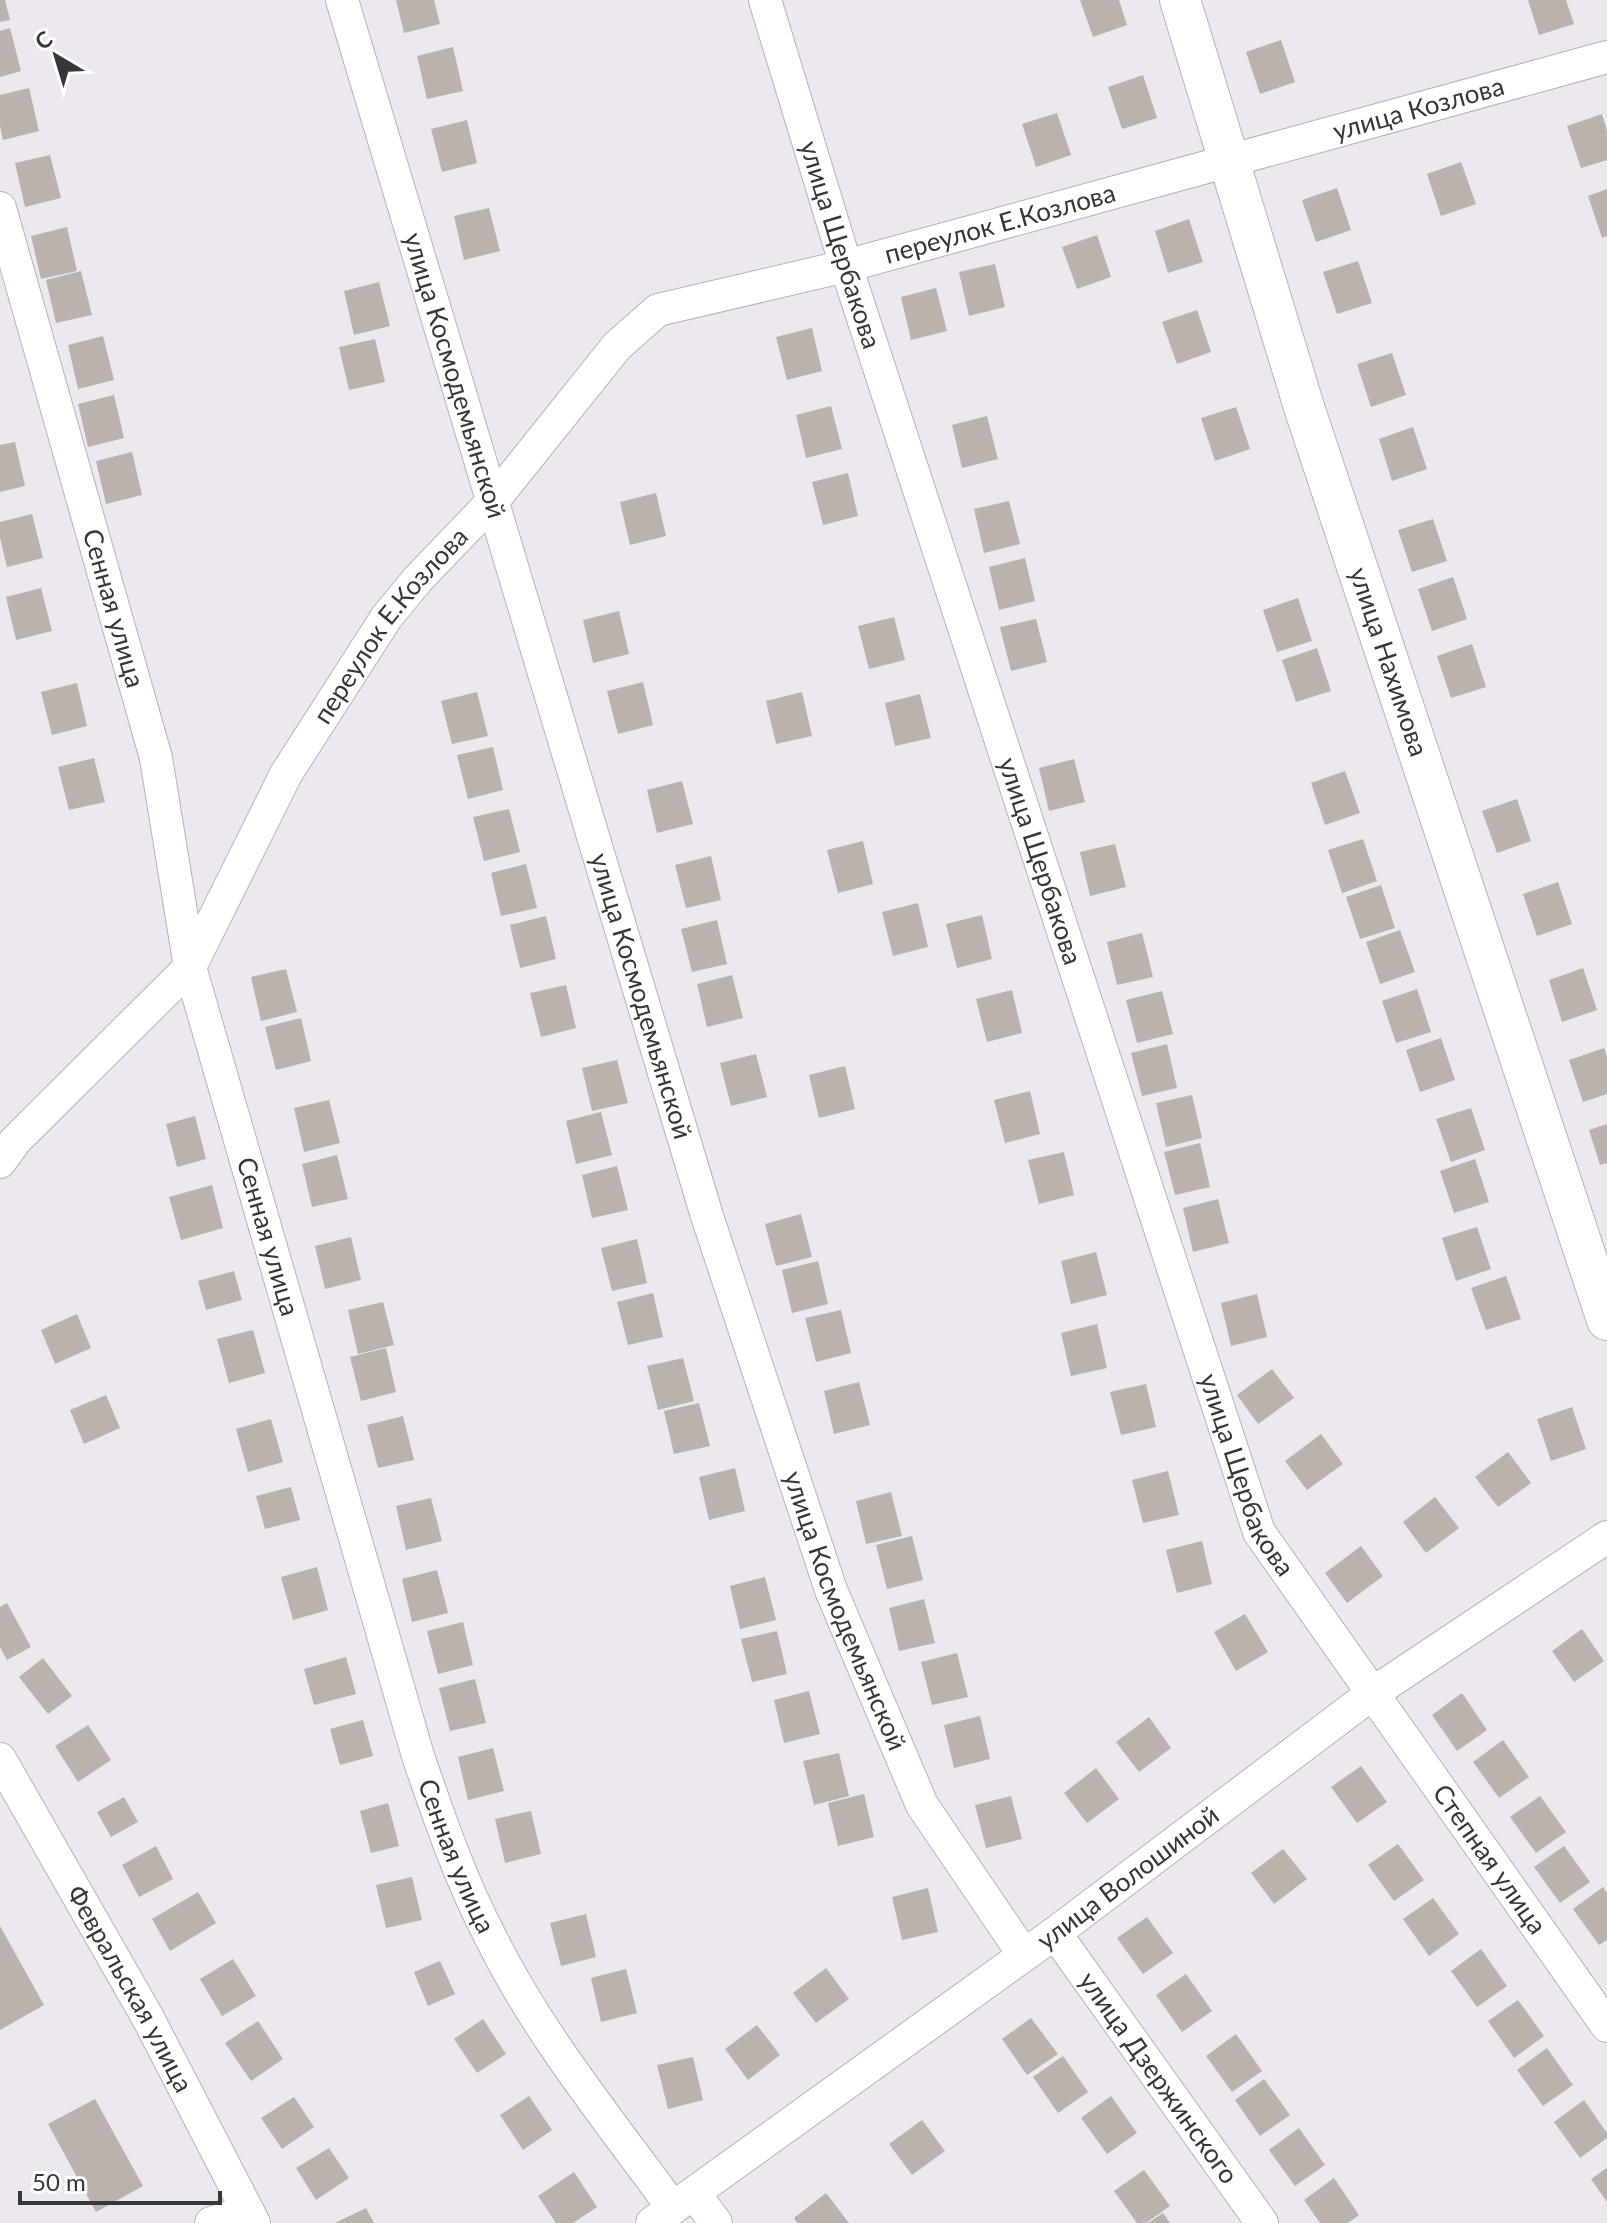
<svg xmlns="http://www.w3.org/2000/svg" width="1607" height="2223" viewBox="0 0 1607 2223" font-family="Lato,sans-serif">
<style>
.building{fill:#bab2ac}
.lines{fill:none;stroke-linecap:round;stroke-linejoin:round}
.minor-casing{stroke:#b7b2ba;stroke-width:34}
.major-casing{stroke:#b7b2ba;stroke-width:42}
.minor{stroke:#fff;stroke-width:32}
.major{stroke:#fff;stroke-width:40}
.labels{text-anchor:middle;stroke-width:6;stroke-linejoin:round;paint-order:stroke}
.street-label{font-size:26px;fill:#383639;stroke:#fff}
</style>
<rect width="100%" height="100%" fill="#ede7f0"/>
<g class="building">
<path d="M0,0h5l5,20 -10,2z"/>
<path d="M396,0h38l6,24 -36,9z"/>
<path d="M1080,0h39l8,25 -34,12z"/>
<path d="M1528,0h38l8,24 -35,11z"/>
<path d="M10,28l11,43 -21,6v-46z"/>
<path d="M1281,40l14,42 -35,12 -14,-42z"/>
<path d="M453,47l10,44 -36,8 -10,-43z"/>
<path d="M1143,75l14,43 -35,11 -14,-42z"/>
<path d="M29,88l10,43 -36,9 -3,-14v-31z"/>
<path d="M1057,113l14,42 -35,12 -14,-43z"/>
<path d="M1602,114l5,17v29l-26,8 -14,-42z"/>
<path d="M467,120l10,43 -35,9 -11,-43z"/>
<path d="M50,155l11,43 -36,9 -10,-44z"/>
<path d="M1461,162l15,42 -35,12 -14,-42z"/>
<path d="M1337,188l14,42 -35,12 -14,-42z"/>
<path d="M1607,189v47l-5,2 -14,-42z"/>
<path d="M489,208l11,43 -36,9 -10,-44z"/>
<path d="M1189,219l14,43 -35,11 -13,-42z"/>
<path d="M67,227l10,44 -36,8 -10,-43z"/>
<path d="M1097,235l14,42 -34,12 -15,-42z"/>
<path d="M1358,261l14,42 -35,11 -14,-42z"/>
<path d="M995,264l10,43 -36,9 -10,-44z"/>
<path d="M81,271l11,44 -36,8 -10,-43z"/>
<path d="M379,282l11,44 -36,9 -10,-44z"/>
<path d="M936,288l11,43 -36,9 -10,-43z"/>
<path d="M1197,310l14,42 -34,12 -15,-42z"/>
<path d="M812,328l10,43 -35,9 -11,-43z"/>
<path d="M103,336l11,44 -36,9 -10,-44z"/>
<path d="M375,339l10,43 -36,8 -10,-43z"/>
<path d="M1392,353l14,42 -35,12 -14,-43z"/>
<path d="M114,395l10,43 -36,9 -10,-43z"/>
<path d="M831,406l11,43 -36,9 -10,-43z"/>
<path d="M1236,407l14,42 -35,12 -14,-43z"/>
<path d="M987,416l11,43 -36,9 -10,-43z"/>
<path d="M1413,427l14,42 -35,12 -13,-42z"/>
<path d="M15,442l10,44 -25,6v-47z"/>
<path d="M132,452l10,43 -36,9 -10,-43z"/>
<path d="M848,473l10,43 -35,9 -11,-43z"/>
<path d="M656,493l10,43 -36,9 -10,-43z"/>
<path d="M1009,501l11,43 -36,9 -10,-44z"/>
<path d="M32,514l11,44 -36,9 -7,-29v-16z"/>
<path d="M1433,519l14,42 -35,11 -14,-42z"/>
<path d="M1025,558l10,43 -36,9 -10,-43z"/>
<path d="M1453,577l14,42 -35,12 -14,-42z"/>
<path d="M41,588l11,43 -36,9 -10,-43z"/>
<path d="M1298,598l14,43 -35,11 -14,-42z"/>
<path d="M619,611l10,43 -36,9 -10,-43z"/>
<path d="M894,617l11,43 -36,9 -11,-43z"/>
<path d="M1036,619l11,43 -36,9 -11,-44z"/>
<path d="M1472,644l14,43 -35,11 -14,-42z"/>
<path d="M1317,648l14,43 -35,11 -14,-42z"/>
<path d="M643,682l10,43 -35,9 -11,-43z"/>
<path d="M77,683l10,43 -35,9 -11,-43z"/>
<path d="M477,692l11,44 -36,8 -11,-43z"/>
<path d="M802,692l10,44 -36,8 -10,-43z"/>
<path d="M920,694l11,44 -36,8 -10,-43z"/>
<path d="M493,747l10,43 -35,9 -11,-44z"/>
<path d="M94,758l11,44 -36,8 -11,-43z"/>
<path d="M1074,759l11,43 -36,9 -10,-43z"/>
<path d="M1345,771l15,42 -35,12 -14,-42z"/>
<path d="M682,781l11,43 -36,9 -10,-43z"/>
<path d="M1517,799l14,42 -34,12 -15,-42z"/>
<path d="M509,809l11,43 -36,9 -11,-44z"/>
<path d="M1363,839l14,42 -35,12 -14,-43z"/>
<path d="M863,841l10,43 -35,9 -11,-43z"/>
<path d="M1115,844l11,43 -36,9 -10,-44z"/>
<path d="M711,856l10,44 -35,8 -11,-43z"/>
<path d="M526,864l11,44 -36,8 -10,-43z"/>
<path d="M1558,882l14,42 -35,12 -14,-42z"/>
<path d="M1381,885l14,43 -35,11 -14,-42z"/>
<path d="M918,903l10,44 -35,9 -11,-44z"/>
<path d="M982,915l10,44 -35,9 -11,-44z"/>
<path d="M546,916l10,43 -36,9 -10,-43z"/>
<path d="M717,920l10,44 -35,8 -11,-43z"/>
<path d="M1400,930l15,42 -35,12 -14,-42z"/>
<path d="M1142,933l11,44 -36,8 -10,-43z"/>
<path d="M1583,968l14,42 -35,12 -13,-42z"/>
<path d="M286,969l11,43 -36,9 -10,-44z"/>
<path d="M732,975l11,43 -36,9 -10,-43z"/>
<path d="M566,985l10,43 -35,9 -11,-44z"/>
<path d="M1417,989l14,43 -35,11 -14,-42z"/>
<path d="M1012,990l10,43 -35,9 -11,-43z"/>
<path d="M1162,991l11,43 -36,9 -11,-43z"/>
<path d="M301,1018l10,43 -35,9 -11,-43z"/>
<path d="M1441,1038l14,42 -35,12 -14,-42z"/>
<path d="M1167,1044l10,44 -35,8 -11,-43z"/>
<path d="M1604,1048l3,9v37l-24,8 -14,-42z"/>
<path d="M756,1054l11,43 -36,9 -11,-43z"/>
<path d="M617,1060l11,43 -36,8 -10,-43z"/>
<path d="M845,1066l10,43 -36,9 -10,-43z"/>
<path d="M1030,1091l10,43 -35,9 -11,-43z"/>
<path d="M1192,1095l10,43 -36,9 -10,-44z"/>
<path d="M329,1100l11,43 -36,9 -10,-44z"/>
<path d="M1471,1108l14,42 -34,12 -15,-43z"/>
<path d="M601,1112l11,43 -36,9 -10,-43z"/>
<path d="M195,1116l11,43 -29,8 -11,-43z"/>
<path d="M1607,1124v39l-7,2 -11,-35z"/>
<path d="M1200,1143l10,44 -35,8 -11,-43z"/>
<path d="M1064,1152l10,43 -35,9 -11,-44z"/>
<path d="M337,1155l11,44 -36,8 -10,-43z"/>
<path d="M1475,1159l14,43 -35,11 -14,-42z"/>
<path d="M617,1166l11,44 -36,8 -10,-43z"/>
<path d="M212,1185l11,43 -42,12 -12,-43z"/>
<path d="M1218,1199l11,44 -36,9 -10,-44z"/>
<path d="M801,1214l11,43 -36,9 -11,-42z"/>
<path d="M1477,1227l14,42 -35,12 -14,-43z"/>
<path d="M351,1237l10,43 -36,9 -10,-43z"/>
<path d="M637,1239l10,44 -35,8 -11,-43z"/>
<path d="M1096,1252l11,43 -36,9 -10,-43z"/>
<path d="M818,1261l10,43 -36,9 -10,-43z"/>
<path d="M234,1271l8,29 -36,10 -8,-29z"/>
<path d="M1506,1276l15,43 -35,11 -15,-42z"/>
<path d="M653,1293l10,44 -35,8 -11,-43z"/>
<path d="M1257,1294l10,43 -36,9 -10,-43z"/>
<path d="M383,1302l11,43 -36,9 -10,-44z"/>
<path d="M841,1310l10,43 -35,9 -11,-44z"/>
<path d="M77,1314l14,34 -36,16 -14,-34z"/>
<path d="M1097,1324l10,44 -36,8 -10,-43z"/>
<path d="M253,1330l12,43 -36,10 -12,-44z"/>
<path d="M386,1348l10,44 -35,9 -11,-44z"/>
<path d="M683,1358l11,43 -36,9 -11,-44z"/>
<path d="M1272,1369l22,29 -36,26 -21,-29z"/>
<path d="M859,1382l11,43 -36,9 -10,-43z"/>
<path d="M1146,1384l10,43 -35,8 -11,-43z"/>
<path d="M106,1395l14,33 -36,16 -14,-34z"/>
<path d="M699,1403l11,43 -36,8 -10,-43z"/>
<path d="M1572,1407l14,42 -35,12 -14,-42z"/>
<path d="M403,1416l11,44 -36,8 -11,-43z"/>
<path d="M271,1419l12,43 -35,10 -12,-43z"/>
<path d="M1321,1434l22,30 -36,26 -22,-29z"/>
<path d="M1508,1452l23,31 -33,24 -23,-30z"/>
<path d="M735,1468l10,43 -36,9 -10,-43z"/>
<path d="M1168,1471l11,44 -36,8 -11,-43z"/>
<path d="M291,1487l9,33 -35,9 -9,-33z"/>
<path d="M891,1492l11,44 -36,8 -10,-43z"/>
<path d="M1435,1497l24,31 -33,25 -23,-31z"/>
<path d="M431,1498l11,43 -36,9 -10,-44z"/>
<path d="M912,1536l11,44 -36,9 -11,-44z"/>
<path d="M1202,1541l10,43 -35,9 -11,-43z"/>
<path d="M1361,1546l22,30 -36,27 -22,-30z"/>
<path d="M317,1567l11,43 -35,10 -12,-43z"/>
<path d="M437,1570l11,43 -36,9 -10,-43z"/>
<path d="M765,1577l11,43 -36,9 -10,-43z"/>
<path d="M924,1599l11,44 -36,8 -10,-43z"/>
<path d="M7,1603l24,44 -24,13 -7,-13v-40z"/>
<path d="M1245,1614l23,38 -32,19 -22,-39z"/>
<path d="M463,1622l10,43 -35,9 -11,-43z"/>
<path d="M1582,1629l22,32 -30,21 -22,-31z"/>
<path d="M777,1631l10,43 -35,8 -11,-43z"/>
<path d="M957,1653l11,44 -36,8 -11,-43z"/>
<path d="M346,1657l10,37 -42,11 -10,-36z"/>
<path d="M43,1658l29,38 -24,18 -29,-37z"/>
<path d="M475,1679l11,44 -36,8 -11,-43z"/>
<path d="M809,1691l11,43 -36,9 -10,-43z"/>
<path d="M1462,1693l25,37 -30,21 -25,-36z"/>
<path d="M980,1716l10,43 -36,9 -10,-43z"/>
<path d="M1149,1717l22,31 -32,24 -23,-30z"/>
<path d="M363,1720l10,36 -33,9 -10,-36z"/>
<path d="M88,1725l23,35 -33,22 -23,-36z"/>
<path d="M1503,1740l26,37 -30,21 -26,-36z"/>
<path d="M493,1748l11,43 -36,9 -10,-43z"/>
<path d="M839,1753l10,43 -35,9 -11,-44z"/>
<path d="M1361,1766l26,36 -30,21 -26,-36z"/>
<path d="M1096,1768l23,31 -32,24 -23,-30z"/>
<path d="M864,1794l10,43 -36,9 -10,-43z"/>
<path d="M1011,1796l11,43 -36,9 -11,-43z"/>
<path d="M1540,1796l26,36 -30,21 -26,-36z"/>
<path d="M124,1797l14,25 -27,15 -14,-25z"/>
<path d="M388,1803l11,43 -28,7 -11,-42z"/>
<path d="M531,1811l10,43 -36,9 -10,-44z"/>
<path d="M1398,1844l26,36 -30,21 -26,-36z"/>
<path d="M156,1846l17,33 -34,18 -17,-32z"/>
<path d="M1564,1846l26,36 -30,21 -26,-36z"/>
<path d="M1283,1849l24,30 -33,25 -23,-31z"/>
<path d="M412,1877l10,43 -36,8 -10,-43z"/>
<path d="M1603,1887l4,6v47l-8,5 -26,-36z"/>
<path d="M928,1888l10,44 -36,8 -10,-43z"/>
<path d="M198,1892l18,31 -46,28 -18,-32z"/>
<path d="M1433,1898l26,36 -30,22 -26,-37z"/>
<path d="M586,1914l10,43 -35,9 -11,-43z"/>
<path d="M1147,1917l26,36 -30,21 -26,-36z"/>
<path d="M0,1926l44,79 -44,25z"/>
<path d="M1481,1949l26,37 -30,21 -26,-36z"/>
<path d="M233,1959l23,37 -34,20 -22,-37z"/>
<path d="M440,1961l15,33 -27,12 -14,-34z"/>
<path d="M826,1968l23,31 -33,24 -23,-30z"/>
<path d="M626,1969l11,44 -36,9 -10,-44z"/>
<path d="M1186,1974l26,37 -30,21 -26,-37z"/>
<path d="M1518,2000l26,36 -30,22 -26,-37z"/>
<path d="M1031,2018l27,36 -31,21 -25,-36z"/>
<path d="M483,2019l23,35 -29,19 -23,-34z"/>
<path d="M258,2021l25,38 -32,22 -26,-38z"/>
<path d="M757,2025l23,30 -32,25 -23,-31z"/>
<path d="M1236,2034l26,37 -30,21 -26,-36z"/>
<path d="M1547,2048l26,37 -30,21 -26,-36z"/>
<path d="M1063,2056l25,36 -30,21 -25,-36z"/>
<path d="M693,2057l10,43 -35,9 -11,-44z"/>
<path d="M1264,2079l26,36 -30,21 -25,-36z"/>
<path d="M529,2096l23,34 -29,20 -23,-35z"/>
<path d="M1111,2096l26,37 -30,21 -26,-36z"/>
<path d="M294,2097l20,30 -32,22 -21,-31z"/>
<path d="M95,2099l48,87 -47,26 -48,-88z"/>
<path d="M1584,2100l23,33v5l-27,20 -26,-36z"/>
<path d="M922,2120l23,31 -33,24 -23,-31z"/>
<path d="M1299,2128l26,37 -30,21 -26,-36z"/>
<path d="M329,2148l20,30 -33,22 -20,-32z"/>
<path d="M1607,2168v34l-16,-23z"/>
<path d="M1144,2170l26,36 -24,17h-9l-23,-32z"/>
<path d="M574,2172l23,35 -24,16h-17l-18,-27z"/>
<path d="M1334,2178l25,37 -11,8h-28l-16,-23z"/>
<path d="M826,2193l23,30h-52l-3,-5z"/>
<path d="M366,2208l8,15h-39z"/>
<path d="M1163,2213l7,10h-22z"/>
</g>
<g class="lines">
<g class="minor-casing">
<g id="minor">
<path id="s1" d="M342,0l365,1216 124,374 91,215 102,150"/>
<path id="s2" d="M765,0l81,266 413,1266 348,494"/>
<path id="s3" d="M0,208l156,550 34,209 228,789c21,61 42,123 72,180 48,98 119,184 183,272"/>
<path id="s4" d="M0,1162l15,-21 175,-174 96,-193 100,-156 32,-39 75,-78 124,-155 41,-36 188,-44 761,-209"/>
<path id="s5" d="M0,1759l148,259 106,205"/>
<path id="s6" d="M1055,1933l207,290"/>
<path d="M694,2193l22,30"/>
<path d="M211,2223l37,-12"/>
<path id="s7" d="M652,2223l403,-290 318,-240 234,-156"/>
</g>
</g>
<g class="major-casing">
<g id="major">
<path id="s8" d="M1180,0l124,407 303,913"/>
</g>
</g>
<use href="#minor" class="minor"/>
<use href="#major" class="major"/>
</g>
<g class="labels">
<g class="street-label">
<text dy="9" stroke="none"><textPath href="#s4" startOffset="1872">улица Козлова</textPath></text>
<text dy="9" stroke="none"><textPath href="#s4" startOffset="1438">переулок Е.Козлова</textPath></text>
<text dy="9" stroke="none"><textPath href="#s2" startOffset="256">улица Щербакова</textPath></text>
<text dy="9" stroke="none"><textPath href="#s1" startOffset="392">улица Космодемьянской</textPath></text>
<text dy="9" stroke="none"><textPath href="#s3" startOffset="416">Сенная улица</textPath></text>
<text dy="9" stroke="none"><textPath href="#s4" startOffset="670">переулок Е.Козлова</textPath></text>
<text dy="9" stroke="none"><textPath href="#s8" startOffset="694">улица Нахимова</textPath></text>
<text dy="9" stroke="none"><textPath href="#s2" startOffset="904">улица Щербакова</textPath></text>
<text dy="9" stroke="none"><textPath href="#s1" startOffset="1040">улица Космодемьянской</textPath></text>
<text dy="9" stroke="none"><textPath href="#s3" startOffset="1064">Сенная улица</textPath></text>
<text dy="9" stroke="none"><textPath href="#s2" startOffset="1552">улица Щербакова</textPath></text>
<text dy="9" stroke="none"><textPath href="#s1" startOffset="1688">улица Космодемьянской</textPath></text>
<text dy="9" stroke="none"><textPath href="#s3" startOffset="1712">Сенная улица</textPath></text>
<text dy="9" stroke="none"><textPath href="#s2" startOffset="2010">Степная улица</textPath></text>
<text dy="9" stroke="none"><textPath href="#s7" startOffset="588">улица Волошиной</textPath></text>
<text dy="9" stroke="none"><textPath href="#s5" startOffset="264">Февральская улица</textPath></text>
<text dy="9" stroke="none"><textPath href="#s6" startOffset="178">улица Дзержинского</textPath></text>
</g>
</g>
<g transform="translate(56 56) rotate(322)" stroke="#ffffff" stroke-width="6" paint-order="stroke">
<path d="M0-6L14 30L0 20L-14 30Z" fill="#383639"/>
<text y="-12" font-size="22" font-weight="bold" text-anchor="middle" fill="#383639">С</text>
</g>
<path d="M20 2191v12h200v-12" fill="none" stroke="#383639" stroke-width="4"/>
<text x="32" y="2191" font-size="24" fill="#383639" stroke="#ffffff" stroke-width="6" paint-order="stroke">50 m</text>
</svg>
